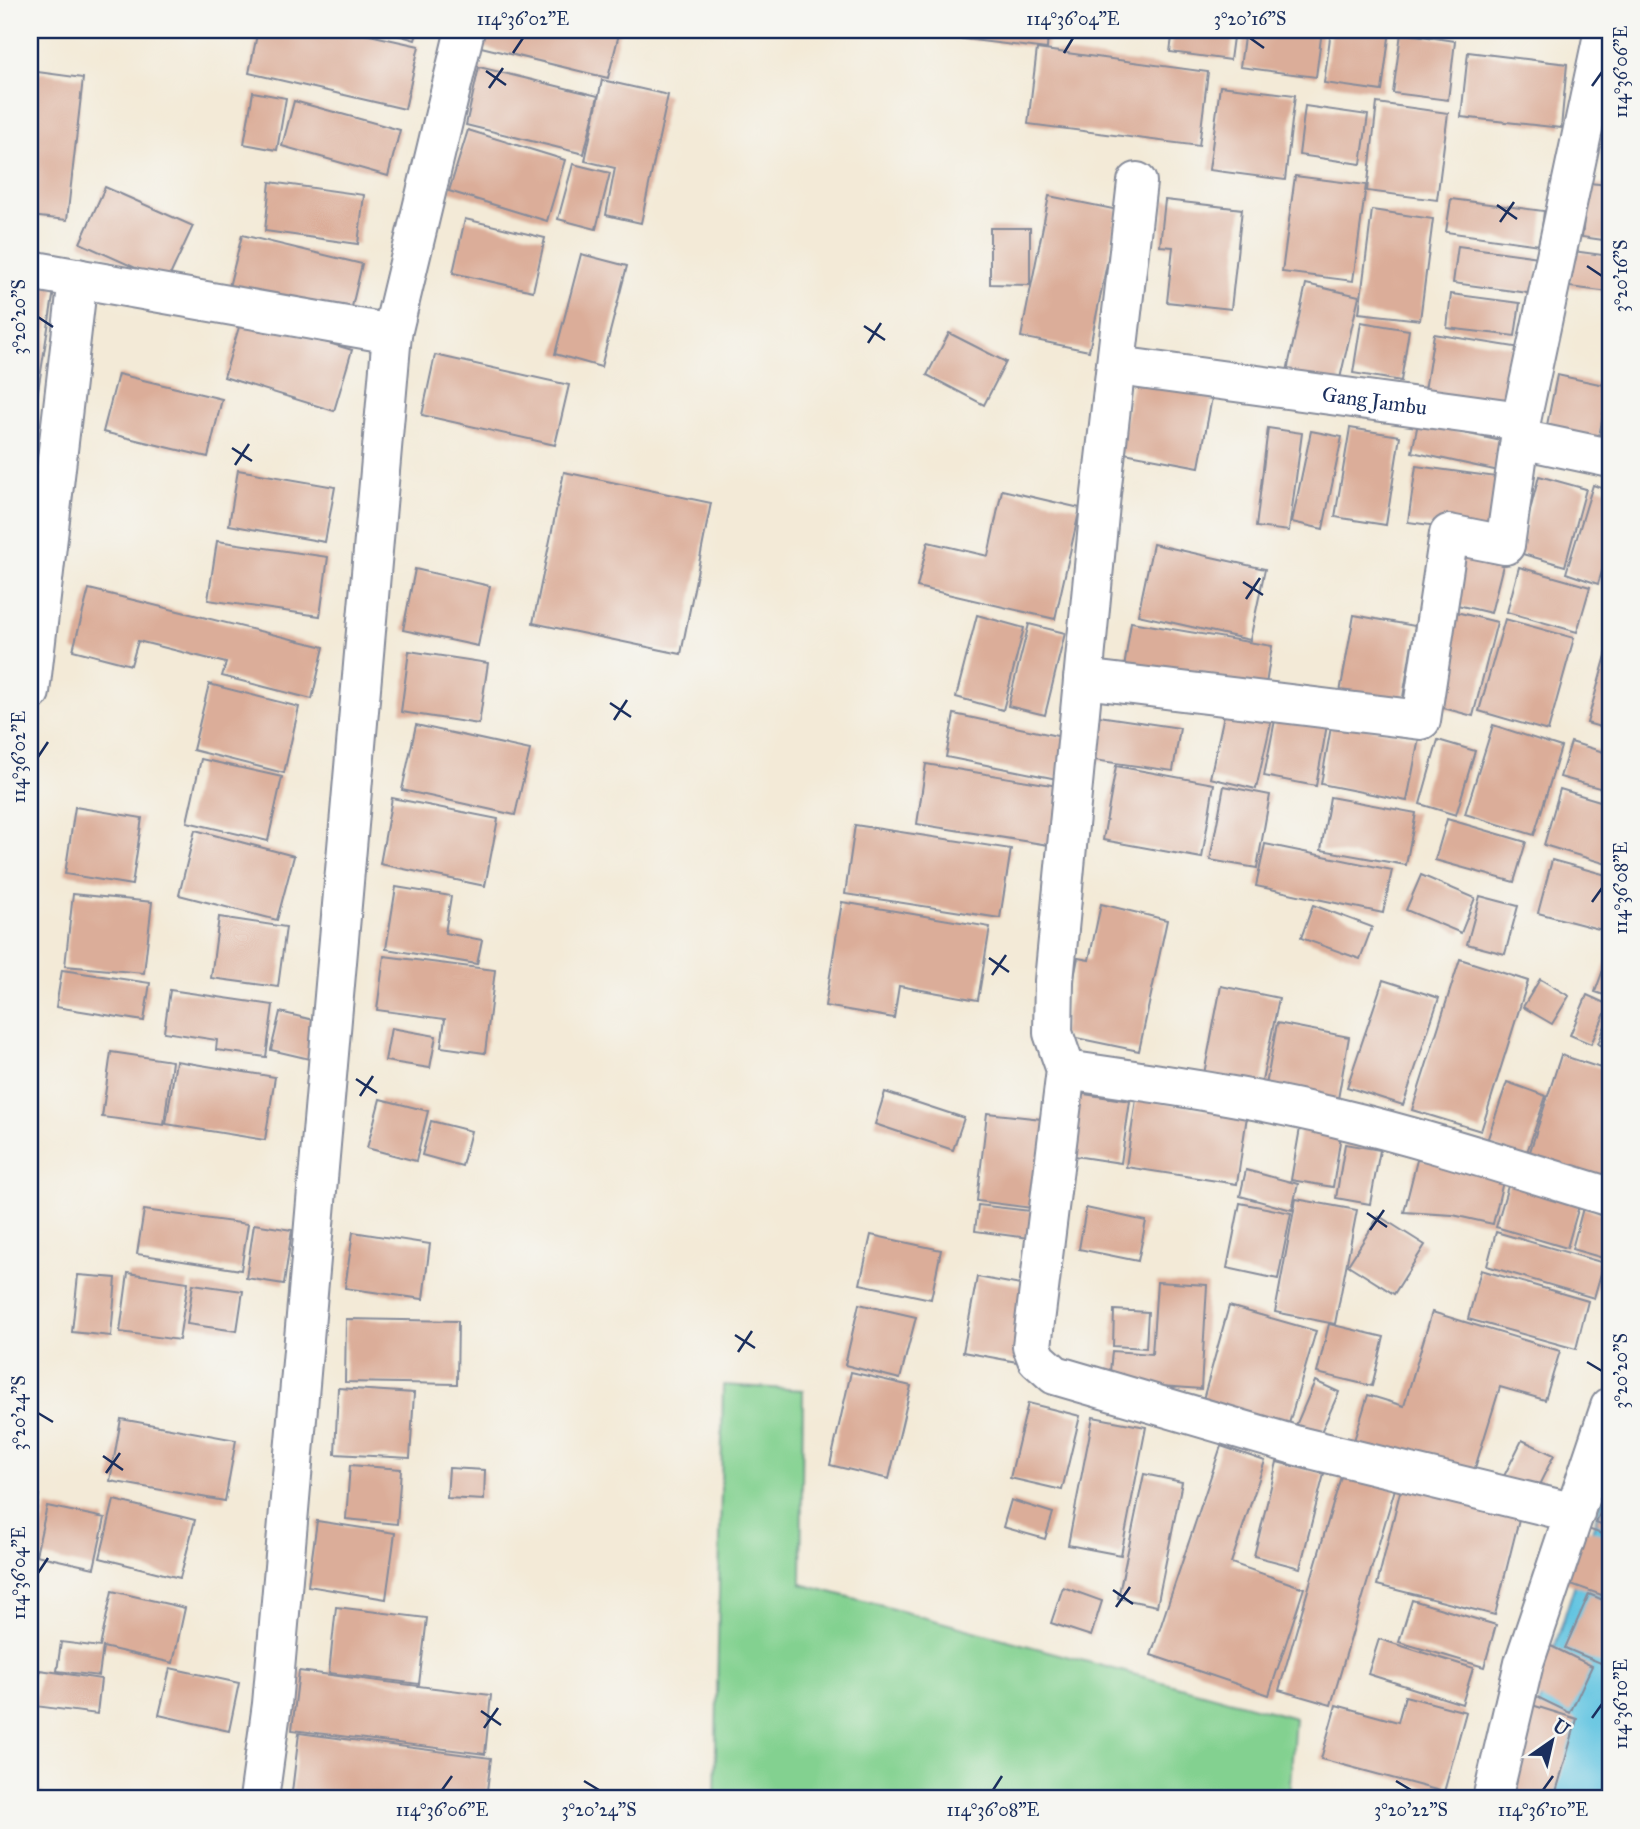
<svg xmlns="http://www.w3.org/2000/svg" width="1640" height="1829" viewBox="0 0 1640 1829" font-family="'IM FELL Great Primer',serif">
<style>
.green{fill:#83d190;stroke:#4f8077;stroke-width:2}
.water{fill:#62c4e1;stroke:#3e7aa0;stroke-width:2}
.building{fill:#dbad99}
.lines{fill:none;stroke-linecap:round;stroke-linejoin:round}
.minor-casing{stroke:#878c9a;stroke-width:42}
.tertiary-casing{stroke:#878c9a;stroke-width:42}
.minor{stroke:#fff;stroke-width:38}
.tertiary{stroke:#fff;stroke-width:38}
.ticks{fill:none;stroke:#1b2f5e;stroke-width:2.5}
.labels{text-anchor:middle;stroke-width:5;stroke-linejoin:round;paint-order:stroke}
.street-label{font-size:21px;fill:#1b2f5e;stroke:#f6f6f2}
.neatline{fill:none;stroke:#1b2f5e;stroke-width:2.5}
.ticks-label{font-size:18px;text-anchor:middle;fill:#1b2f5e}
</style>
<rect width="100%" height="100%" fill="#f6f6f2"/>
<filter id="ink" filterUnits="userSpaceOnUse"><feTurbulence type="fractalNoise" baseFrequency=".0143" numOctaves="2"/><feDisplacementMap in="SourceGraphic" scale="14" xChannelSelector="R" yChannelSelector="G"/><feConvolveMatrix kernelMatrix="1 2 1 2 8 2 1 2 1" color-interpolation-filters="sRGB"/></filter>
<filter id="wash" filterUnits="userSpaceOnUse"><feTurbulence type="fractalNoise" baseFrequency=".00686" numOctaves="4" result="noise"/><feDisplacementMap in="SourceGraphic" scale="28" xChannelSelector="R" yChannelSelector="G"/><feGaussianBlur stdDeviation="1.57" result="paint"/><feColorMatrix in="noise" values="0 0 0 0 0 0 0 0 0 0 0 0 0 0 0 0 0 1.4 0 .05"/><feComposite in="paint" operator="in"/></filter>
<g filter="url(#wash)">
<rect width="100%" height="100%" fill="#f3ead7"/>
<path class="green" d="M723,1385l80,5 -2,194 494,134 -6,81h-574z"/>
<path class="water" d="M1610,1475v324h-95l38,-147z"/>
<g id="blocks">
<g class="building">
<path d="M258,30h89l72,16 -14,63 -156,-36z"/>
<path d="M381,30h37l-3,10z"/>
<path d="M477,30h143l-12,48 -135,-33z"/>
<path d="M956,30h92l-1,19 -92,-11z"/>
<path d="M1173,30h61l-4,30 -60,-8z"/>
<path d="M1245,30h77l-6,47 -76,-10z"/>
<path d="M1331,30h59l-8,61 -58,-8z"/>
<path d="M1401,33l54,8 -7,59 -55,-7z"/>
<path d="M1037,49l171,23 -9,74 -171,-22z"/>
<path d="M1468,52l99,12 -6,64 -100,-11z"/>
<path d="M479,67l119,29 -14,58 -118,-29z"/>
<path d="M30,71l53,7 -16,142 -37,-4z"/>
<path d="M602,80l66,15 -27,128 -35,-8 9,-47 -30,-7z"/>
<path d="M1220,86l75,9 -10,85 -76,-10z"/>
<path d="M253,92l33,6 -9,52 -33,-6z"/>
<path d="M294,101l106,29 -12,46 -106,-30z"/>
<path d="M1377,103l71,10 -11,87 -70,-9z"/>
<path d="M1305,106l63,9 -7,49 -62,-9z"/>
<path d="M468,130l97,30 -18,61 -98,-30z"/>
<path d="M573,164l37,9 -14,56 -38,-10z"/>
<path d="M1295,176l71,9 -13,96 -71,-9z"/>
<path d="M270,182l94,13 -6,49 -93,-13z"/>
<path d="M1588,183l22,2v56l-28,-4z"/>
<path d="M105,187l88,39 -26,56 -87,-39z"/>
<path d="M1049,196l69,14 -29,141 -68,-14z"/>
<path d="M1451,199l93,12 -4,34 -94,-13z"/>
<path d="M1165,200l77,9 -11,100 -64,-7 6,-55 -13,-1z"/>
<path d="M1372,210l61,9 -13,101 -61,-7z"/>
<path d="M465,219l80,19 -12,53 -80,-18z"/>
<path d="M990,228h40v57l-40,-1z"/>
<path d="M242,235l120,29 -14,60 -121,-29z"/>
<path d="M1458,246l81,11 -4,37 -82,-11z"/>
<path d="M1573,251l37,5v36l-41,-5z"/>
<path d="M581,254l46,12 -26,101 -46,-13z"/>
<path d="M30,280l25,4 -23,144h-2z"/>
<path d="M1306,284l53,12 -21,91 -52,-11z"/>
<path d="M1451,294l69,9 -5,33 -68,-8z"/>
<path d="M242,317l110,33 -18,61 -110,-34z"/>
<path d="M1361,322l48,8 -8,51 -48,-8z"/>
<path d="M949,333l57,29 -22,43 -57,-30z"/>
<path d="M1434,334l87,14 -12,70 -86,-15z"/>
<path d="M435,355l134,30 -14,60 -133,-30z"/>
<path d="M118,374l104,25 -14,58 -105,-25z"/>
<path d="M1557,375l52,11 -12,60 -52,-11z"/>
<path d="M1134,377l79,15 -14,75 -80,-15z"/>
<path d="M1418,423l97,21 -7,29 -96,-21z"/>
<path d="M1268,428l34,5 -13,98 -33,-4z"/>
<path d="M1350,428l50,8 -14,89 -51,-8z"/>
<path d="M1311,431l31,6 -19,92 -31,-7z"/>
<path d="M1416,466l88,12 -8,56 -88,-12z"/>
<path d="M238,470l97,17 -10,55 -96,-17z"/>
<path d="M564,472l147,31 -30,151 -148,-31z"/>
<path d="M1539,476l47,13 -21,77 -46,-13z"/>
<path d="M1593,485l17,6v54l-12,39 -32,-11z"/>
<path d="M1002,490l78,18 -25,111 -138,-32 11,-45 60,14z"/>
<path d="M217,541l111,16 -8,59 -112,-16z"/>
<path d="M1153,544l112,25 -15,71 -112,-25z"/>
<path d="M1460,555l43,10 -12,48 -42,-10z"/>
<path d="M1519,567l71,20 -13,45 -70,-20z"/>
<path d="M415,569l75,17 -12,60 -75,-16z"/>
<path d="M89,589l235,58 -12,52 -90,-23 4,-13 -88,-22 -7,24 -58,-15z"/>
<path d="M1456,612l41,10 -24,94 -41,-11z"/>
<path d="M977,615l47,13 -21,82 -47,-13z"/>
<path d="M1354,615l61,11 -14,83 -62,-11z"/>
<path d="M1505,619l69,19 -26,93 -69,-20z"/>
<path d="M1131,622l141,24 -8,51 -141,-22z"/>
<path d="M1029,624l36,9 -20,82 -37,-9z"/>
<path d="M1609,645h1v85l-23,-7z"/>
<path d="M409,651l79,12 -9,61 -78,-12z"/>
<path d="M209,684l90,23 -15,66 -91,-23z"/>
<path d="M1226,706l46,12 -16,71 -46,-11z"/>
<path d="M954,714l122,26 -9,41 -121,-24z"/>
<path d="M1092,715l88,13 -7,43 -87,-12z"/>
<path d="M1276,715l51,10 -11,61 -52,-10z"/>
<path d="M1332,721l87,17 -12,63 -86,-17z"/>
<path d="M416,725l114,25 -15,65 -113,-25z"/>
<path d="M1493,725l68,22 -27,88 -69,-21z"/>
<path d="M1438,740l37,11 -19,64 -36,-11z"/>
<path d="M1571,742l39,12v37l-50,-14z"/>
<path d="M201,759l81,18 -14,64 -81,-19z"/>
<path d="M926,764l138,23 -9,59 -138,-22z"/>
<path d="M1116,766l98,18 -12,74 -99,-18z"/>
<path d="M1224,786l46,9 -13,73 -47,-8z"/>
<path d="M1560,789l50,15v61l-66,-20z"/>
<path d="M1330,797l86,16 -10,52 -85,-15z"/>
<path d="M392,798l106,21 -13,67 -105,-22z"/>
<path d="M75,807l67,11 -10,67 -67,-11z"/>
<path d="M1447,819l79,23 -12,40 -79,-22z"/>
<path d="M855,825l156,24 -11,69 -155,-24z"/>
<path d="M195,830l99,26 -17,64 -98,-25z"/>
<path d="M1265,844l127,26 -9,43 -127,-27z"/>
<path d="M1552,860l58,16v56l-72,-19z"/>
<path d="M1421,875l54,23 -14,35 -55,-23z"/>
<path d="M396,887l55,9 -6,37 37,7 -5,24 -91,-15z"/>
<path d="M73,894l79,8 -8,71 -79,-7z"/>
<path d="M1480,896l38,10 -13,48 -38,-10z"/>
<path d="M842,902l148,25 -12,73 -79,-14 -5,32 -69,-12z"/>
<path d="M1101,904l66,16 -28,131 -77,-16 16,-77 11,2z"/>
<path d="M1313,905l59,22 -12,32 -59,-21z"/>
<path d="M219,917l67,10 -8,60 -67,-9z"/>
<path d="M1610,951v46l-15,-5z"/>
<path d="M384,956l111,14 -10,83 -44,-6 4,-28 -68,-9z"/>
<path d="M1460,959l68,22 -47,150 -69,-21z"/>
<path d="M62,970l88,13 -6,38 -88,-14z"/>
<path d="M1540,979l29,17 -17,28 -29,-17z"/>
<path d="M1383,980l56,18 -36,107 -56,-18z"/>
<path d="M1221,986l58,12 -19,93 -57,-12z"/>
<path d="M170,990l103,15 -7,52 -50,-7 1,-10 -53,-8z"/>
<path d="M1587,995l22,10 -18,39 -21,-9z"/>
<path d="M280,1012l42,10 -8,38 -43,-10z"/>
<path d="M1610,1013v36l-12,-5z"/>
<path d="M1277,1023l72,14 -13,73 -72,-13z"/>
<path d="M391,1028l45,8 -6,32 -45,-7z"/>
<path d="M111,1052l61,9 -8,64 -62,-8z"/>
<path d="M1561,1055l49,16v108l-84,-15z"/>
<path d="M176,1061l99,16 -10,63 -99,-16z"/>
<path d="M1507,1082l39,14 -21,62 -39,-14z"/>
<path d="M885,1092l79,26 -11,32 -78,-26z"/>
<path d="M1077,1093l53,8 -9,62 -53,-8z"/>
<path d="M380,1099l48,12 -12,50 -49,-13z"/>
<path d="M1136,1099l111,17 -10,68 -111,-17z"/>
<path d="M987,1113l63,7 -10,89 -63,-8z"/>
<path d="M431,1121l40,10 -9,35 -40,-11z"/>
<path d="M1300,1128l41,7 -8,52 -42,-7z"/>
<path d="M1345,1144l35,6 -10,54 -34,-6z"/>
<path d="M1417,1160l48,2 40,11 -12,51 -40,-9 -49,-3z"/>
<path d="M1246,1170l52,14 -6,26 -52,-14z"/>
<path d="M1510,1179l71,20 -14,49 -71,-21z"/>
<path d="M1296,1199l61,11 -22,114 -60,-12z"/>
<path d="M1240,1203l51,10 -13,66 -51,-11z"/>
<path d="M978,1205l61,7 -3,27 -61,-8z"/>
<path d="M1086,1208l60,13 -8,40 -59,-12z"/>
<path d="M1583,1208l27,7v45l-38,-11z"/>
<path d="M144,1210l104,14 -7,46 -104,-16z"/>
<path d="M1379,1216l46,29 -31,49 -46,-29z"/>
<path d="M254,1224l38,6 -8,54 -38,-6z"/>
<path d="M353,1232l77,12 -7,55 -78,-11z"/>
<path d="M1496,1232l108,31 -10,35 -107,-32z"/>
<path d="M871,1235l70,15 -10,49 -71,-15z"/>
<path d="M1481,1270l107,31 -12,48 -108,-30z"/>
<path d="M128,1273l60,9 -9,58 -59,-8z"/>
<path d="M78,1275l38,3 -5,58 -39,-4z"/>
<path d="M977,1277l54,10 -14,75 -54,-10z"/>
<path d="M1157,1282l50,3 -6,104 -92,-7 3,-31 40,3z"/>
<path d="M193,1284l50,7 -6,40 -50,-7z"/>
<path d="M859,1304l57,13 -16,62 -55,-14z"/>
<path d="M1229,1306l87,25 -28,96 -86,-24z"/>
<path d="M1114,1310l34,2 -2,36 -33,-2z"/>
<path d="M1432,1312l128,39 -15,49 -45,-13 -30,97 -118,-37 16,-52 36,11z"/>
<path d="M346,1319l112,2 -1,63 -112,-2z"/>
<path d="M1329,1324l55,13 -12,49 -55,-13z"/>
<path d="M851,1372l60,14 -22,93 -59,-14z"/>
<path d="M1315,1381l24,11 -22,49 -23,-11z"/>
<path d="M338,1388l76,5 -4,65 -75,-4z"/>
<path d="M1028,1403l52,13 -18,74 -52,-12z"/>
<path d="M1093,1417l53,10 -25,128 -53,-10z"/>
<path d="M121,1419l115,21 -11,61 -115,-20z"/>
<path d="M1522,1440l32,15 -19,38 -32,-15z"/>
<path d="M1221,1446l44,15 -34,102 73,25 -35,107 -118,-40z"/>
<path d="M1277,1462l47,12 -24,94 -46,-12z"/>
<path d="M350,1465l51,4 -4,55 -51,-5z"/>
<path d="M449,1468l36,2 -1,30 -37,-2z"/>
<path d="M1342,1473l53,16 -64,216 -52,-15z"/>
<path d="M1144,1474l38,8 -25,124 -39,-8z"/>
<path d="M1402,1484l118,31 -25,100 -118,-30z"/>
<path d="M1610,1490v39l-14,-6z"/>
<path d="M30,1493l9,2 -8,41h-1z"/>
<path d="M114,1500l81,20 -15,58 -80,-20z"/>
<path d="M1011,1500l42,13 -8,26 -42,-12z"/>
<path d="M47,1506l58,12 -11,50 -58,-13z"/>
<path d="M317,1521l78,12 -9,66 -78,-13z"/>
<path d="M1577,1525l33,12v61l-53,-19z"/>
<path d="M1063,1587l39,14 -11,35 -40,-13z"/>
<path d="M112,1591l73,17 -12,55 -70,-16 -4,29 -42,-5 4,-29 39,5z"/>
<path d="M1589,1594l21,9v44l-7,17 -38,-16z"/>
<path d="M1412,1600l84,25 -12,42 -85,-25z"/>
<path d="M336,1607l91,11 -8,66 -90,-11z"/>
<path d="M1379,1639l94,29 -11,36 -94,-30z"/>
<path d="M1551,1646l41,20 -22,47 -41,-20z"/>
<path d="M170,1668l69,15 -10,48 -70,-16z"/>
<path d="M40,1670l61,9 -4,35 -62,-8z"/>
<path d="M299,1671l192,24 -6,59 -193,-24z"/>
<path d="M1405,1696l61,16 -22,80 -123,-33 15,-54 62,17z"/>
<path d="M1532,1705l45,14 -23,80h-43z"/>
<path d="M299,1733l192,25 -5,41h-140l-54,-7z"/>
<path d="M30,1791l13,1v7h-13z"/>
</g>
</g>
</g>
<g filter="url(#ink)">
<use href="#blocks" fill-opacity="0" stroke="#878c9a" stroke-width="2"/>
<g class="lines">
<g class="minor-casing">
<g id="minor">
<path d="M1137,182l-36,312 -47,487 -1,52 13,37 -34,276 5,13 18,16 243,71 277,67"/>
<path d="M30,270l362,64"/>
<path id="s1" d="M1118,366l403,55 -1,18 90,19"/>
<path d="M1521,421l83,-391"/>
<path d="M1083,679l338,41 28,-186 56,11 15,-106"/>
<path d="M30,692l48,-414"/>
<path d="M1066,1070c90,13 180,26 268,47 93,22 184,52 276,80"/>
<path d="M259,1799l13,-95 120,-1370 73,-304"/>
</g>
</g>
<g class="tertiary-casing">
<path id="tertiary" d="M1492,1799l32,-136 86,-256"/>
</g>
<use href="#minor" class="minor"/>
<use href="#tertiary" class="tertiary"/>
</g>
</g>
<path class="ticks" d="M1250,38l14,10M513,53l10,-15M1064,53l9,-15M486,71l20,14M1592,86l10,-14M489,88l14,-20M1497,205l20,14M1500,222l14,-20M1587,266l15,10M38,317l15,10M864,326l21,14M868,343l13,-20M232,448l20,13M235,465l14,-21M1243,582l20,13M1246,599l14,-21M610,703l21,14M614,720l13,-20M38,757l10,-15M1592,902l10,-14M989,958l20,14M992,975l14,-20M356,1079l21,14M360,1096l13,-20M1367,1213l20,14M1370,1230l14,-20M735,1335l20,13M738,1352l14,-21M1587,1362l15,9M38,1413l15,9M103,1456l20,14M106,1473l14,-20M38,1573l10,-15M1113,1590l20,14M1116,1607l14,-20M481,1711l20,14M1592,1718l10,-14M484,1728l14,-20M584,1781l15,9M1396,1781l15,9M442,1790l10,-14M993,1790l9,-14M1543,1790l10,-14"/>
<g class="labels">
<g class="street-label">
<text dy="7" stroke="none"><textPath href="#s1" startOffset="259">Gang Jambu</textPath></text>
</g>
</g>
<rect width="1640" height="1829" fill="none" stroke="#f6f6f2" stroke-width="77"/>
<g transform="translate(1552 1741) rotate(34)" stroke="#f6f6f2" stroke-width="5" paint-order="stroke">
<path d="M0-5L12 26L0 18L-12 26Z" fill="#1b2f5e"/>
<text y="-10" font-size="19" font-weight="bold" text-anchor="middle" fill="#1b2f5e">U</text>
</g>
<rect x="38" y="38" width="1564" height="1752" class="neatline"/>
<g class="ticks-label">
<text x="523" y="25">114°36'02"E</text>
<text x="1073" y="25">114°36'04"E</text>
<text x="1250" y="25">3°20'16"S</text>
<text transform="translate(1621 72) rotate(-90)" y="6">114°36'06"E</text>
<text transform="translate(1621 276) rotate(-90)" y="6">3°20'16"S</text>
<text transform="translate(19 317) rotate(-90)" y="6">3°20'20"S</text>
<text transform="translate(19 757) rotate(-90)" y="6">114°36'02"E</text>
<text transform="translate(1621 888) rotate(-90)" y="6">114°36'08"E</text>
<text transform="translate(1621 1371) rotate(-90)" y="6">3°20'20"S</text>
<text transform="translate(19 1413) rotate(-90)" y="6">3°20'24"S</text>
<text transform="translate(19 1573) rotate(-90)" y="6">114°36'04"E</text>
<text transform="translate(1621 1704) rotate(-90)" y="6">114°36'10"E</text>
<text x="442" y="1816">114°36'06"E</text>
<text x="599" y="1816">3°20'24"S</text>
<text x="993" y="1816">114°36'08"E</text>
<text x="1411" y="1816">3°20'22"S</text>
<text x="1543" y="1816">114°36'10"E</text>
</g>
</svg>
